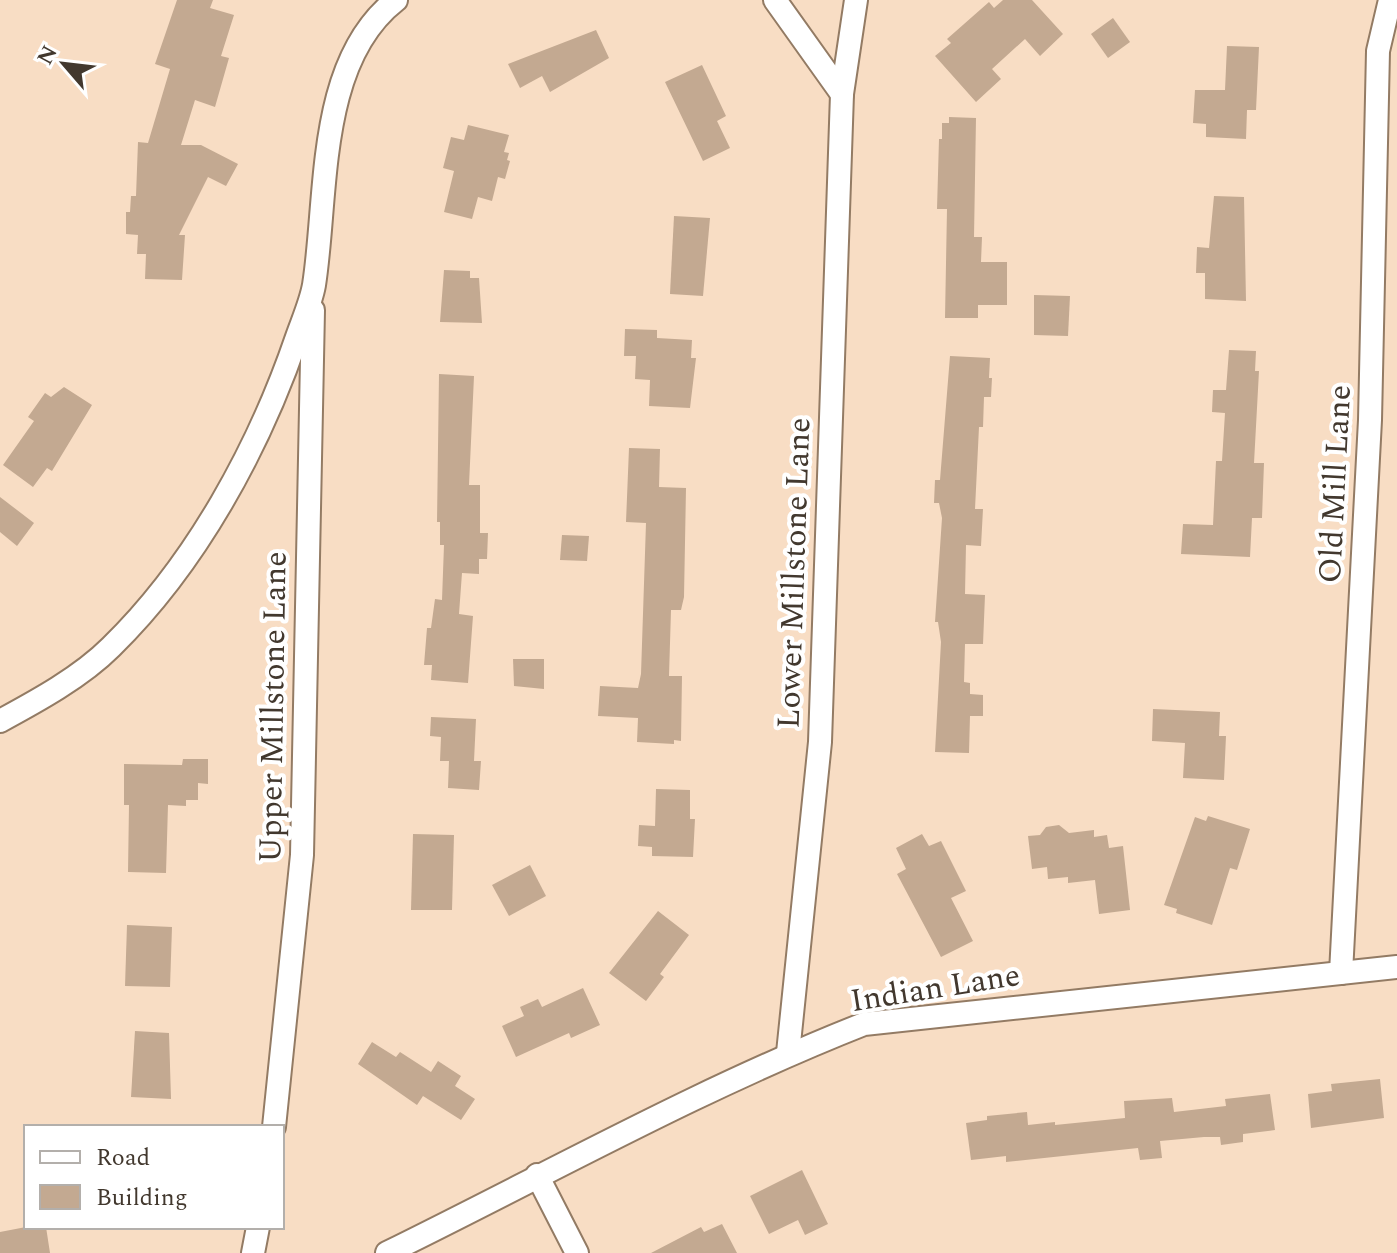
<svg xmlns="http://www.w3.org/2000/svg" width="1397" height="1253" viewBox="0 0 1397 1253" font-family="Spectral,serif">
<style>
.building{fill:#c3a991}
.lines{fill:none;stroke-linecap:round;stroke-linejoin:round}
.street-casing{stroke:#937b64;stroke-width:26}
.street{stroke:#fff;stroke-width:22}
.labels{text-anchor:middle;stroke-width:8;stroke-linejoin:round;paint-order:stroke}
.street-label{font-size:32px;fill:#42382e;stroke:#fff}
</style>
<rect width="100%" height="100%" fill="#f8ddc4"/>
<g class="building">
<path d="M177,0h36l-3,8 24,7 -13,41 8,2 -14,49 -20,-7 -14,45h20l37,19 -12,22 -18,-9 -29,58h6l-3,45 -37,-1 1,-25h-9l1,-19 -12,-1v-22h4l1,-16h5l2,-54 10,1 22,-74 -15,-5z"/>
<path d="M1003,0h29l31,34 -23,22 -15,-17 -33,30 9,10 -25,23 -41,-46 16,-13 -4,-4 42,-37 5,6z"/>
<path d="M1113,18l17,24 -22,16 -17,-24z"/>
<path d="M596,30l13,28 -59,34 -8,-16 -22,12 -12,-24z"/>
<path d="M1227,46l32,1 -3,63h-9l-1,29 -40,-2v-13l-13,-1 2,-33h30z"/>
<path d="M702,65l24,51 -9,5 13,27 -27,13 -38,-79z"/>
<path d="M949,117l27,1 -2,119h8l-1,25h26v43h-29v13h-33l2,-109h-10l2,-70h3v-16h7z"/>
<path d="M468,125l41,10 -5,17 5,1 -2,7 3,1 -5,18 -7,-2 -6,24 -14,-4 -6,22 -28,-7 10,-41 -11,-3 8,-31 13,3z"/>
<path d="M1214,196l30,1 2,104 -41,-2v-26h-9l1,-26 12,1z"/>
<path d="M674,216l36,2 -7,78 -33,-2z"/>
<path d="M444,270l26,1v7h9l3,45 -42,-1z"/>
<path d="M1034,295l36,1 -2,40 -34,-1z"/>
<path d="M625,329l32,1v8l35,2 -1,18h5l-6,50 -41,-2 1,-26 -15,-1 1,-23h-12z"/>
<path d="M1229,350l27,1 -1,20h4l-5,92h10l-2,55h-10l-2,39 -69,-3 2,-30 30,1 3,-64h6l3,-48 -13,-1 1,-22h13z"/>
<path d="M950,356l40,2 -1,20h3l-1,19h-7l-1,30h-4l-4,82h8l-2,37 -15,-1 -1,49 20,1 -2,49h-18l-1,38 6,1v11l13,1v21h-13l-1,37 -34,-1 6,-110 -3,-20h-3l7,-104 -3,-15h-5l1,-23h5z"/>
<path d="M439,374l35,2 -5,109h11v48h8l-1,26h-8v15l-17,-1 -3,41 14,2 -5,67 -37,-3 1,-15h-8l3,-37h4l4,-29 7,1 2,-55h-4v-23h-3z"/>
<path d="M64,387l28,18 -40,66 -5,-3 -14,19 -30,-22 31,-44 -6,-4 17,-24 6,4z"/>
<path d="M629,448l31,1 -1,38 27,1 -2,109 -3,13h-10l-2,66h13l-1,65 -7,-1v4l-37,-2 1,-24 -40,-2 2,-30 38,2 3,-14 5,-151 -20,-1z"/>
<path d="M0,497l34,26 -17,23 -17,-14z"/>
<path d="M562,535l27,1 -2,25 -27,-1z"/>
<path d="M513,659h31v30l-30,-3z"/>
<path d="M1153,709l67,3 -1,24h7l-2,44 -41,-2 2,-35 -33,-2z"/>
<path d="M431,717l45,2 -2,42h7l-2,29 -31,-2 1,-27h-9l1,-24 -11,-1z"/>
<path d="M183,759h25v25l-10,-1v17h-12v6l-18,-1 -2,68 -38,-1 1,-67h-5v-41l58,1z"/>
<path d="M656,789l34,1v29h5l-2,38 -41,-1v-9l-14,-1 1,-21 16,1z"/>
<path d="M1208,816l42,13 -13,41 -7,-2 -18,57 -36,-12 1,-4 -13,-4 31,-88 11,4z"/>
<path d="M1059,825l10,8 25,-3v7l13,-2 2,13 14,-2 7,64 -31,4 -4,-34 -27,3v-6l-20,2 -1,-12 -15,2 -4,-33 12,-1 6,-8z"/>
<path d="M413,834l41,1 -2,75h-41z"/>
<path d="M922,834l7,12 12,-5 25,50 -15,7 22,43 -32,16 -44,-83 9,-5 -10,-21z"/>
<path d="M530,865l16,31 -37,20 -17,-31z"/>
<path d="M658,911l31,24 -29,39 4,3 -18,24 -37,-28z"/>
<path d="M127,925l45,2 -2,60 -45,-1z"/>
<path d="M583,988l17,37 -29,13 -2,-5 -53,24 -14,-31 22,-10 -4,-9 18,-8 4,8z"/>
<path d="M135,1031l34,2 2,66 -40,-2z"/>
<path d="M372,1042l24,15 4,-5 31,20 7,-11 23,15 -6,10 20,13 -14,21 -38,-24 -6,9 -59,-41z"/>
<path d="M1380,1079l4,39 -73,10 -3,-34 24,-3 -1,-7z"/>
<path d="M1270,1094l5,36 -32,4v8l-22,3 -1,-8h-16l-44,4 2,17 -22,2 -2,-12 -132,14v-6l-35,4 -5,-37 21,-3v-4l40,-4 1,13 27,-3v3l70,-7 -1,-17 48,-3 2,14 52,-6 -1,-7z"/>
<path d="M802,1170l26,54 -23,11 -7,-15 -29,14 -19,-38z"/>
<path d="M722,1224l15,29h-86l50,-26 3,5z"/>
<path d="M26,1227h20l4,26h-50v-21z"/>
</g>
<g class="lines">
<g class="street-casing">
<g id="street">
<path d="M775,0l67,94"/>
<path d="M0,721c37,-20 81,-44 111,-74 85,-83 148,-199 186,-310 6,-17 14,-35 17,-52 14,-89 2,-223 82,-285"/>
<path d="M1341,973l29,-553 8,-369 12,-51"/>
<path d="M788,1053l32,-311 22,-648 14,-94"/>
<path d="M274,1127l28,-272 11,-545"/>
<path d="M537,1175l40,78"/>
<path d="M253,1253l5,-26"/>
<path d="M387,1253c159,-78 312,-164 477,-229l533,-57"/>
</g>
</g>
<use href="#street" class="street"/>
</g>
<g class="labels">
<g class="street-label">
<text transform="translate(1334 484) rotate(-87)" y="11">Old Mill Lane</text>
<text transform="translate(793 573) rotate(-88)" y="11">Lower Millstone Lane</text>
<text transform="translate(272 707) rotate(-89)" y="11">Upper Millstone Lane</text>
<text transform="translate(935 987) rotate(-9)" y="11">Indian Lane</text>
</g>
</g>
<rect x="24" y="1125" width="260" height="104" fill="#ffffff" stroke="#b3afab" stroke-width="2"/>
<rect x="40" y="1151" width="40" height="12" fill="#ffffff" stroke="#b3afab" stroke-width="2"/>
<text x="96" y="1165" font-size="24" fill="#42382e">Road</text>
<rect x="40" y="1185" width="40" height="24" fill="#c3a991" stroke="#b3afab" stroke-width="2"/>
<text x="96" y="1205" font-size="24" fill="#42382e">Building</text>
<g transform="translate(64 64) rotate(298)" stroke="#ffffff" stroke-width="6" paint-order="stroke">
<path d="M0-6L14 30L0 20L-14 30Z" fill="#42382e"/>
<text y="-12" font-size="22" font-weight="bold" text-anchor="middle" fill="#42382e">N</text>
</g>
</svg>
